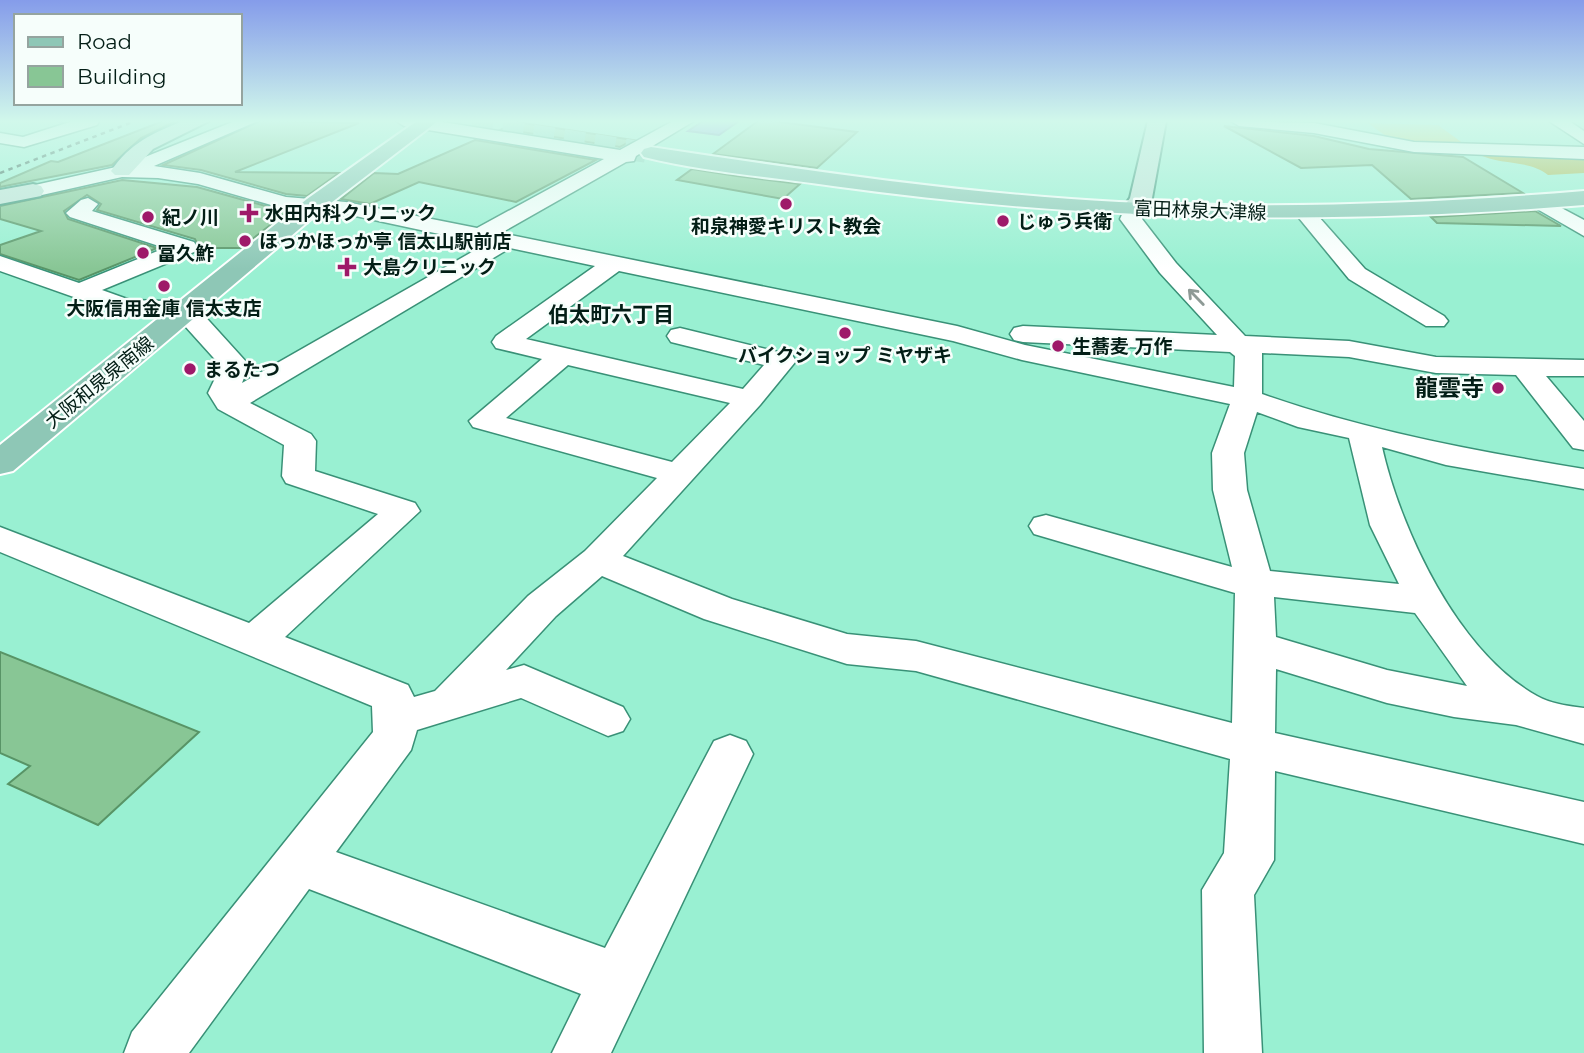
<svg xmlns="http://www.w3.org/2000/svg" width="1584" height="1053" viewBox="0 0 1584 1053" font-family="Montserrat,'Noto Sans JP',sans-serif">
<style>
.green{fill:#cfd26b}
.forest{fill:#b0b241}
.water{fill:#9079ed;stroke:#665eac;stroke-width:2}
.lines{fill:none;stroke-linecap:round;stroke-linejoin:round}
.stream{fill:#665eac;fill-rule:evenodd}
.building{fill:#88c695;stroke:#589466;stroke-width:2}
.primary-tunnel{stroke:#82d0b6;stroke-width:21;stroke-dasharray:21 10;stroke-linecap:butt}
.street-casing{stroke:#399177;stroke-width:3}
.secondary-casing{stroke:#399177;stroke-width:4}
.primary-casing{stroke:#fff;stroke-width:4}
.street{fill:#fff;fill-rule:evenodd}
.secondary{fill:#c7e3da;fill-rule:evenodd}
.primary{fill:#8ec7b6;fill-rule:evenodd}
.rail{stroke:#264f42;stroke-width:2.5;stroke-dasharray:4.5 4.5;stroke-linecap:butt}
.oneway{stroke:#8e9a96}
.poi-dot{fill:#9e1969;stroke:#f6fefb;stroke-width:2.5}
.labels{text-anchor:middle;stroke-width:5;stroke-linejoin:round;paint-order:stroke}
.far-street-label{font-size:19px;fill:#031e16;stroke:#f6fefb}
.far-poi-label{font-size:19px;font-weight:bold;fill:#031e16;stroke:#f6fefb;text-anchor:start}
.far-neighbourhood-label{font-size:21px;font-weight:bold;fill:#031e16;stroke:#f6fefb}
.poi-label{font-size:23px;font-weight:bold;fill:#031e16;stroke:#f6fefb;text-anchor:end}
</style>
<rect width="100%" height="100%" fill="#99f0d2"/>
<path class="green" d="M1368,123l70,2 30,22 -74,-5z"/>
<path class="forest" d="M1478,154l106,3v16l-36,2c-19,-16 -48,-9 -70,-21z"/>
<path class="water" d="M703,121h36l-20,14 -31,-4z"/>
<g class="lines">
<path class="stream" d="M54,121h9l13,4 -3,2z"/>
</g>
<g class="building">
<path d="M163,121h13l-35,17 -29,27 -112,22v-4l51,-22 7,1z"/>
<path d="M260,121l99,2 -124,49 104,1 -32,23 -21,-2 -85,-24 -38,-5z"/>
<path d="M758,121h14l85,11 -40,36 -104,-14z"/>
<path d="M517,122l116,18 -13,7 -118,-18z"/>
<path d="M1224,126l90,10 55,13 94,8 60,36 -112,6 -39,-34 -71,3z"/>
<path d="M475,140l121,20 -80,42 -97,-20 -49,22 -29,-5 33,-26 24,1z"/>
<path d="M692,169l45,7 63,8 -17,15 -106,-19z"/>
<path d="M122,180l75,7 90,25 -46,36h-42l-4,-9 -98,-29 4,-6 -14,-9 -23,16 4,8 89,29 -78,32 -79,-26v-9l41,-14 -41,-12v-13z"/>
<path d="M1535,211l26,15 -124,-3 -6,-6z"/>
<path d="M0,652l199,80 -101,93 -90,-41 22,-18 -30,-13z"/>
</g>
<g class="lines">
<path class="primary-tunnel" d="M441,121l210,32"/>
<g class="street-casing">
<g id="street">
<path d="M73,121h26l-2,4 -73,22 -24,-4v-10l23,4z"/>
<path d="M235,121h23l-104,45 46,7 86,24 60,5 131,26 127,-69 -200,-33 -8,-5h40l184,29 53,-29h21l-58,35 -2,5 -8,1 -125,71 456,93 68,19 209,42 1,-31 -5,-4 -207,-10 -9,-2 -4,-6 4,-6 9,-2 194,9 -57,-62 -40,-54 7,-15h14l3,4 -2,11 34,44 69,73 104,5 87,16 148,3v16h-38l38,45v29l-11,-2 -57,-73 -80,-2 -87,-16 -87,-4v41c104,37 214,57 322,75v20l-138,-24 -64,-18c19,84 76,205 155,249 14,8 32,10 47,12v36l-68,-19 -62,-8 -67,-14 -111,-34 -1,64 309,69v42l-309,-73 -1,89 -20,35 8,158h-58l-2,-163 22,-37 6,-94 -314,-88 -69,-7 -143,-45 -102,-43 -46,40 -50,54 18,-5 99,42 7,12 -7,12 -15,5 -87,-38 -104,32 -6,20 -75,102 269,96 109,-207 16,-6 16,6 7,13 -142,299h-59l29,-59 -272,-105 -120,164h-65l8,-21 241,-300 -1,-26 -372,-154v-25l249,96 129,-109 -92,-31 -4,-7 2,-31 -66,-36 -10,-16 13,-27 -46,-51 -56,-2 -119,-42v-15l79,27 86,-35 -95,-31 -4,-4 15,-13 7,-2 10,6 -6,7 102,31 3,5 -3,5 -92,38 28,10 69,2 4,5 -3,4 49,54 -7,18 244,-139 -140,-30 -61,-5 -87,-25 -40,-6 -36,-1 -89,20 -10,-6 3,-4 99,-22zM510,248l85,18 -99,70 -4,6 4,6 46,11 -73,62 4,6 184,51 -72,73 -57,45 -93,95 -21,6 -6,-12 -123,-48 135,-126 -5,-8 -100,-32 1,-30 -5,-7 -61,-31zM619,271l334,70 69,19 208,44 -18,49 1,37 19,77 -186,-52 -12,3 -5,8 5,8 201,59 -3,130 -316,-82 -69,-7 -115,-35 -109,-43 137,-151 36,-44 -4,-6 -10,-2 -102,-25 -9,2 -4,6 4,6 93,23 -21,24 -217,-50zM568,365l162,38 -58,59 -166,-44zM1257,412l41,15 51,11 21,87 29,59 -129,-13 -23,-81 -3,-37zM1274,597l141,16 52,73 -80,-16 -111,-33z"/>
<path d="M1231,121l83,2 100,19 170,5v12l-170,-7 -100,-19 -75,-7z"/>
<path d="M1549,121h20l15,10v13z"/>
<path d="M1539,196l45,24v16l-52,-30 -3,-4z"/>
<path d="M1304,206l7,2 54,61 79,47 4,5 -4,5h-18l-77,-47 -55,-67z"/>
</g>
</g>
<g class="secondary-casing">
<g id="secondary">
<path d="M183,121h26l-56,28 -24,26h-14l-4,-4c19,-28 42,-38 72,-50z"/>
<path d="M1148,121h18l-14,77 -10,15 -8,2 -11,-7 7,-10z"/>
<path d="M33,184l8,2 3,5 -3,5 -41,8v-14z"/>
</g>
</g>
<g class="primary-casing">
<g id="primary">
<path d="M417,121h21l-115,88 -310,262 -13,3v-29l307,-246z"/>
<path d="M651,147c155,23 311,47 468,55 155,7 310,2 465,-11v14c-254,21 -499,16 -751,-19 -63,-9 -128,-14 -189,-29l-3,-4 3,-4z"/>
</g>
</g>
<use href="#street" class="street"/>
<use href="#secondary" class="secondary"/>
<use href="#primary" class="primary"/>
<path class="rail" d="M0,173l135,-52"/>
</g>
<defs><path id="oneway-shaft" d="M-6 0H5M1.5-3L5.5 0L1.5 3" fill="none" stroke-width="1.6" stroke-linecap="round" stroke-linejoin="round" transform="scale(1.75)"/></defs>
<use class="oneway" href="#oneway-shaft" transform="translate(1196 297) rotate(-134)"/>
<linearGradient id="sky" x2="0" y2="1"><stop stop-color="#859cea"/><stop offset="0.45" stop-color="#d1f8eb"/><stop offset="1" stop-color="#d1f8eb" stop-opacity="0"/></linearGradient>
<rect width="1584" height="269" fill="url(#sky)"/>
<g class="poi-dot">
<circle cx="786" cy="204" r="7"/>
<path d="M245.5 202.5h7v7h7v7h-7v7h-7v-7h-7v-7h7z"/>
<circle cx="148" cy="217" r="7"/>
<circle cx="1003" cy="221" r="7"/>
<circle cx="245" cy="241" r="7"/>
<circle cx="143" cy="253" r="7"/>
<path d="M343.5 256.5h7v7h7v7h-7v7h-7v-7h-7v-7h7z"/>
<circle cx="164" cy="286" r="7"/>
<circle cx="845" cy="333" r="7"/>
<circle cx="1058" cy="346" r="7"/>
<circle cx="190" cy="369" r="7"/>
<circle cx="1498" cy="388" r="7"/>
</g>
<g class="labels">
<g class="far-street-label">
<text transform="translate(1200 210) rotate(2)" y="7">富田林泉大津線</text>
<text transform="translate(99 382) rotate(-39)" y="7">大阪和泉泉南線</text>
</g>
<g class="far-poi-label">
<text x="265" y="220">水田内科クリニック</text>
<text x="162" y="224">紀ノ川</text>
<text x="1017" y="228">じゅう兵衛</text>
<text x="786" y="233" text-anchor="middle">和泉神愛キリスト教会</text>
<text x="259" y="248">ほっかほっか亭 信太山駅前店</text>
<text x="157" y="260">冨久鮓</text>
<text x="363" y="274">大島クリニック</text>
<text x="164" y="315" text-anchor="middle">大阪信用金庫 信太支店</text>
<text x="1072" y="353">生蕎麦 万作</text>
<text x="845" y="362" text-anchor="middle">バイクショップ ミヤザキ</text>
<text x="204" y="376">まるたつ</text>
</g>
<g class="far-neighbourhood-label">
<text x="611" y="322">伯太町六丁目</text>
</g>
<g class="poi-label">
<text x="1484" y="396">龍雲寺</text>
</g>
</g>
<rect x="14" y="14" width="228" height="91" fill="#f6fefb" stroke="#95a49f" stroke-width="2"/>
<rect x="28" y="37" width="35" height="10" fill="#8ec7b6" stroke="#95a49f" stroke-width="2"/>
<text x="77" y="49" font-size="21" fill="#031e16">Road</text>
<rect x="28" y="66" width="35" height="21" fill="#88c695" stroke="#95a49f" stroke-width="2"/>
<text x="77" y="84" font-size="21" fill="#031e16">Building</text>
</svg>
